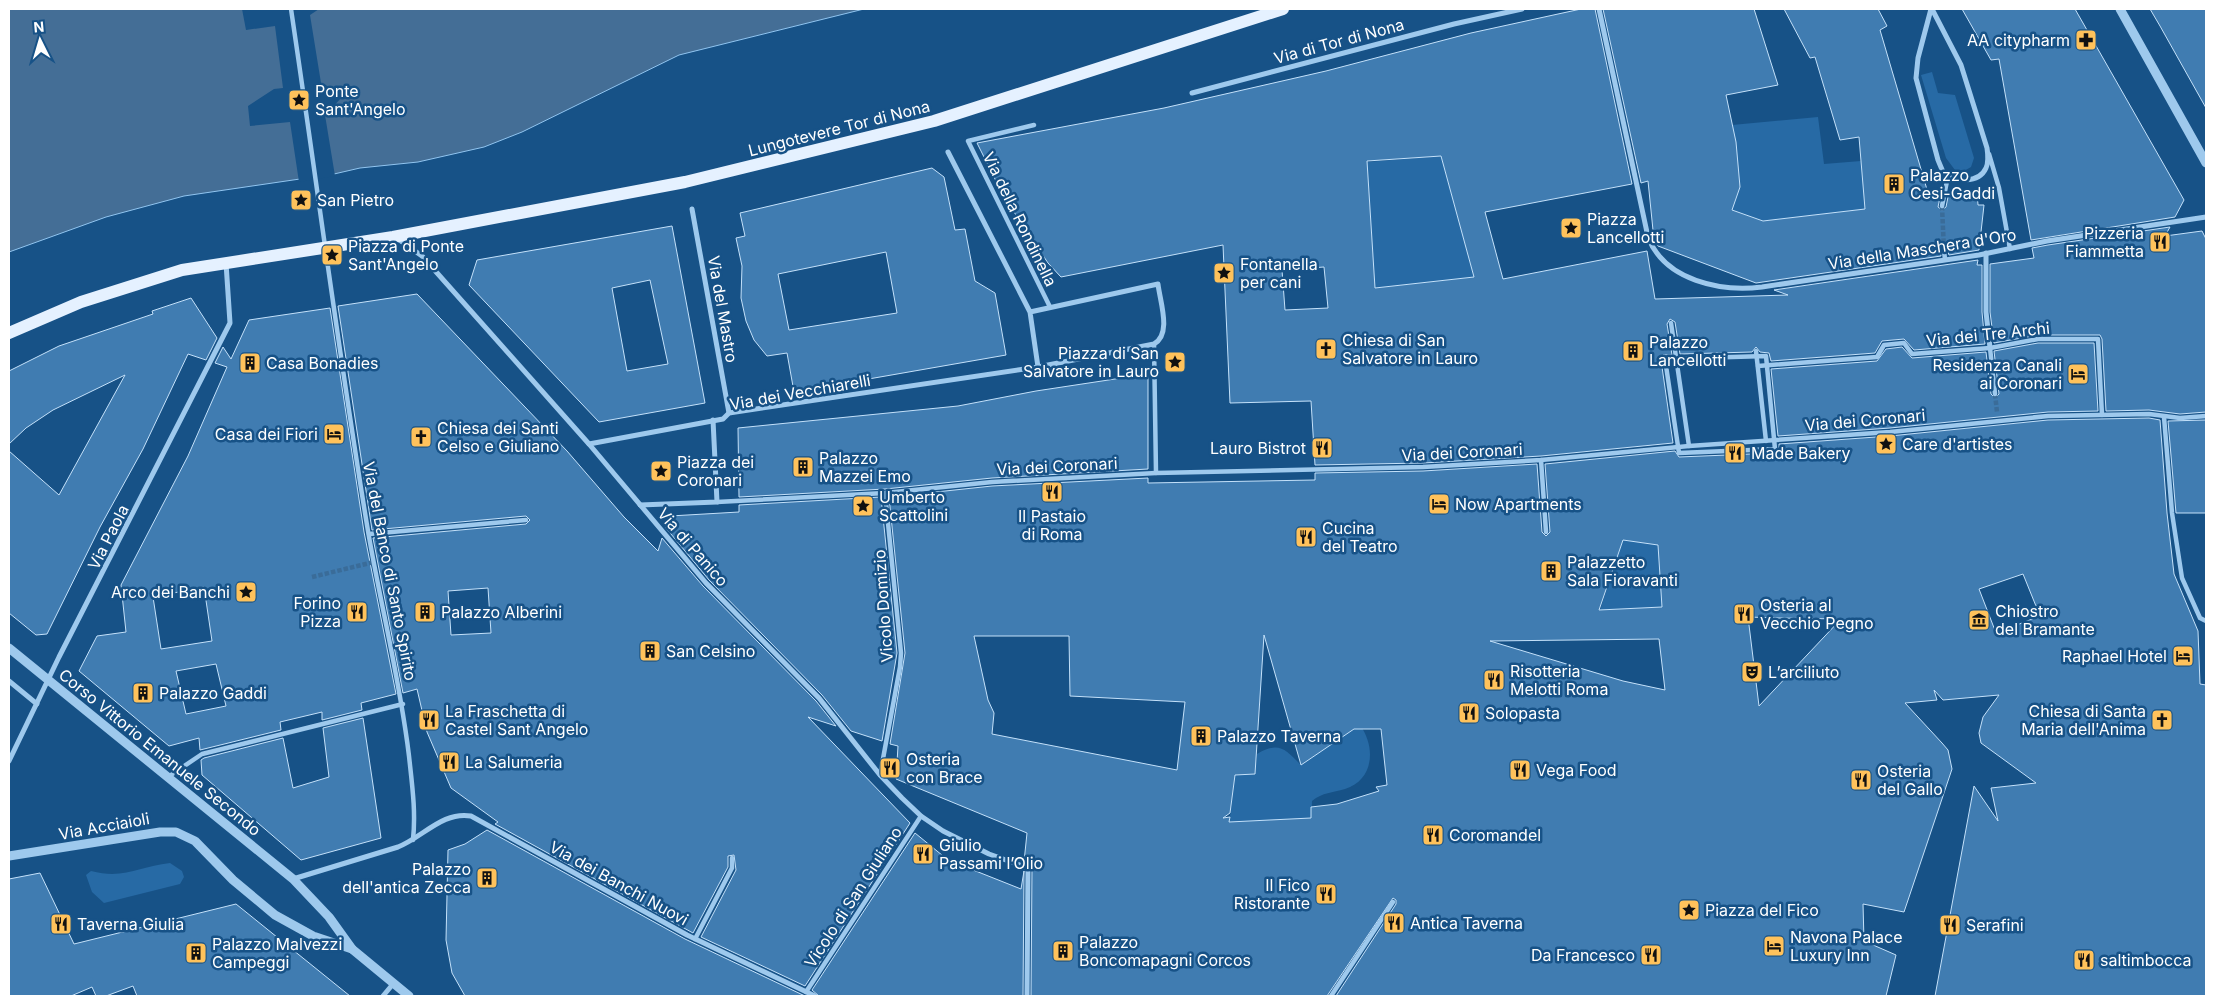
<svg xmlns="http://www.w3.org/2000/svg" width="2215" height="1005" viewBox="0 0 2215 1005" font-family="Inter,sans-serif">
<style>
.green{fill:#276aa5}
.water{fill:#446e96;stroke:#91c5f0}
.pier{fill:#175287}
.building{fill:#407cb1;stroke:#c4e1fa;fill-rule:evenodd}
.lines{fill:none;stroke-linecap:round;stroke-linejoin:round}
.pedestrian-tunnel{stroke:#3a6c99;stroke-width:4.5;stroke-dasharray:4.5 2;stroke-linecap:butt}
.pedestrian{stroke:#9ec9ed;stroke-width:4.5}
.minor{stroke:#9ec9ed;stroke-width:5}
.tertiary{stroke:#9ec9ed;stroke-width:9}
.primary{stroke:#e5f1ff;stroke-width:12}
.labels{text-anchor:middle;stroke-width:5;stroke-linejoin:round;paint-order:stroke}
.poi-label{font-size:16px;fill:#fff;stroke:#175287;text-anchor:start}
.street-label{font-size:16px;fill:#fff;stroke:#175287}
</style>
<rect width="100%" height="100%" fill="#175287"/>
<g class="green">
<path d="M1932,72l6,21 17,2 19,63 -3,9 -7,4 -9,-1 -9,-12 -25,-83z"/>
<path d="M1818,117l6,47 37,-3 4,48 -102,12 -31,-11 6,-40 -6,-45z"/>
<path d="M1441,156l33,121 -99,11 -8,-126z"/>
<path d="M1623,540h35l4,67 -62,3z"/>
<path d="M1360,725c16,22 14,55 -15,64 -13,4 -22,3 -33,12l-1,35 -46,-15 -18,2 -19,10 7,-58 20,-1 2,-20c22,-13 28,-5 44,11z"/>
<path d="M170,863l12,8 2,6 -4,7 -76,19 -12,-11 -6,-17 5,-4c33,9 49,-5 79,-8z"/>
</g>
<path class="water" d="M9,9h855l-185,46 -157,77 -38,15 -66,15 -58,6 -26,6 -150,22 -78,21 -97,35z"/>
<path class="pier" d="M242,9h77l-9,6 11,68 24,11 -20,21 10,61 -36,6 -9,-60 -40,4 -2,-20 26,-17 9,-1 -8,-62 -29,4z"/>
<g class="building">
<path d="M1581,9h14l37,175 -147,28 18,67 144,-28 8,48 133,-4 -14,-5 204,-30 -1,5h5v47l3,32 -71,6 -10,-11 -22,2 -7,12 -104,8 -2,-8 -9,-1 -4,-5 -4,5 -72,2 -5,-32 -5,-3 -3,5 5,31h-9l-2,5 12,83 -132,13 -118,7 -108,2 -4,-64 -81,2 -7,-158 -162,32 -13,-14 -44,-66 -27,-54 187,-35 162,-37 145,-38zM1441,156l33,121 -99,11 -8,-127zM1324,267l4,41 -43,2 -3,-40z"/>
<path d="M1603,9h151l24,76 -52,10 10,47 4,45 -8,23 31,11 102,-12 -6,-72 -19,3 -25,-83 -5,1 -26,-49h94l9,17 -7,4 48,163h13l-3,14 4,3 4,-3 3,-15 28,-1 1,14h6l-5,45 -30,5 -2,-6 -4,-2 -3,3 1,6 -185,27 -98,-37 -4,-6 -6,-59 -7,2z"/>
<path d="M1962,9h113l109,191 -9,17 -144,23 -32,-181 -8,1z"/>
<path d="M2150,9h56v99l-46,-82z"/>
<path d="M932,168l12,9 11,53 10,-1 10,52 20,12 11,62 -212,37 -7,-39 -20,3 -13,-16 -8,-19 -5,-23 1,-32 -6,-28 9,-2 -5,-23zM886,252l11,61 -108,17 -11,-56z"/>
<path d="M672,226l33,177 -106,19 -130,-137 8,-25zM650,280l18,84 -41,7 -15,-83z"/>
<path d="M2170,227l-5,9 37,-5 4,8v173l-26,2 -31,-4 -43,1 -4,-72 -2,-4h-62l-44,8 -4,-31v-48l44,-6 -2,-10 16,-3z"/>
<path d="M417,294l150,157 57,66 34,34 4,-13 41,48 113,115 20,25 -28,-9 102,106 -105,163 -104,-49 35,-67 -2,-15 -6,1v11l-35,66 -198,-109 3,-2 -47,-34 -24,-56 -10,-43 -14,4 -30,-155 153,-14 4,-4 -4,-4 -154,14 -34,-224zM488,588l3,45 -40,2 -3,-44z"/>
<path d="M191,298l26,40 -11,22 -18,-6 -45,95 -43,78 -53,107 -11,1 -27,-22v-162l50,44 66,-120 -72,35 -27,18 -17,16v-73l50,-25 94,-32 -1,-3z"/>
<path d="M330,308l34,224 32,162 -35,9 1,7 -40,10v-8l-42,10 1,8 -81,20 -1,-12 -30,8 -90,-75 18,-35 29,-4 -5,-47 67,-129 39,-89 -12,-4 8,-16 8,12 18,-39zM204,587l8,54 -51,8 -8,-52zM216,664l10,42 -40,8 -10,-43z"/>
<path d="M2038,343h56l4,68 -50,1 -158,16 -112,8 -7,-67 106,-8 9,-12 16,-2 10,11 74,-6 5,42 4,4 4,-4 -5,-43z"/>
<path d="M1148,374v95l-156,9 -107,11 -146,8 -1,-69 220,-22 78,-15z"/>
<path d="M2149,418l11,2 7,93 7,61 24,57 2,53 6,1v311h-271l39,-210 24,35 -7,-33 45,-5 -55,-40 -2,-10 4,-16 16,-22 -56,5 -9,-10 3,10 -32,3 37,40 6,7 4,19 -48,143 -41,-8 1,37 32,14 -10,41h-550l60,-92v-4l-3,-2 -66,98h-296l1,-128 -8,-6 3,-29 -131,-54 2,-33 -8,-2 15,-91 -16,-156 103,-11 156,-8v5l167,-3v-7l108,-2 114,-7 5,68 4,4 4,-4 -5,-68 130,-13 4,6 96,-4 4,-3v-6l111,-8 158,-16zM1623,540l35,5 4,62 -63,3zM2023,574l17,42 -44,17 -17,-44zM1748,617l30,1 63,1 -82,87zM1264,635l37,130 53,-36h27l6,56 -11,2 3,4 -42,13 -26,3v11l-82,4 1,-5 -7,1 7,-5 5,-38 20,-1zM974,636h95l1,60 115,6 -8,68 -185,-36 2,-21 -6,-13zM1659,639l6,51 -42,-9 -133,-40z"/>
<path d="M2206,420v93h-30l-8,-92z"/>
<path d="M881,497l16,156 -15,88 -31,-10 -29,-36 -113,-115 -43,-52 4,-12 69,-4v-7z"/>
<path d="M363,718l18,120 -80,22 -99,-85 -1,-15 3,-2 79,-20 10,50 36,-11 -6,-49z"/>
<path d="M487,830l198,109 120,57h-340l-13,-23 -6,-33 2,-90 17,-6z"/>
<path d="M915,833l33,27 73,29 3,-18 -1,125h-204l-7,-6z"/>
<path d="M40,873l34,71 162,-40 114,92h-213l-4,-10 -27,10h-10l-4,-9 -21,9h-62v-117z"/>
</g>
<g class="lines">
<g class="pedestrian-tunnel">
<path d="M1942,206l2,45"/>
<path d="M1995,394l2,18"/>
<path d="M312,577l62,-15"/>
</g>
<g class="pedestrian">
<path d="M291,9c26,174 48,348 77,522 13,76 32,149 41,225 3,28 7,55 4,84"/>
<path d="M1034,125l-66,16 82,166"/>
<path d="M1989,154l10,34 11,61"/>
<path d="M297,206l4,-1"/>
<path d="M1942,206l6,-30"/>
<path d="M1944,251l1,8"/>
<path d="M1671,323l18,123"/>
<path d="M1154,344l2,129"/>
<path d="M1990,348l5,46"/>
<path d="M1756,351l10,90"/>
<path d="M1766,356l9,93 -96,4 -14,-94z"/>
<path d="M1758,366l119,-9 7,-12 20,-2 8,11 78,-6 48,-9h60l4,76"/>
<path d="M2164,417l8,96 10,65 18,40 6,3"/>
<path d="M1541,460l5,72"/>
<path d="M717,502l168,-9 107,-11 164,-9 267,-6 118,-7 148,-14 201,-14 158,-16 101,-2 31,4 26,-2"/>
<path d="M369,534l157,-14"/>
<path d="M880,775l20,-108 1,-14 -16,-160"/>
<path d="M168,777l34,-23 201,-50"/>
<path d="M695,939l37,-71v-10"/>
<path d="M806,992l115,-176"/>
<path d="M1331,996l62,-94"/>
</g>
<g class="minor">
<path d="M1599,9l49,228c17,44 73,55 114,50l217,-32 68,-14 159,-24"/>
<path d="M1931,9l-13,49 -2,20 22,82 5,12c11,10 36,12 43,-4 3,-6 2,-13 1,-20l-26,-83 -29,-56"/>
<path d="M1192,93l262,-69 68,-15"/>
<path d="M948,152l82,160 8,55 116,-23c18,-10 6,-42 4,-60l-128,28"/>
<path d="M692,209l37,204"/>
<path d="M398,239l24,17 167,188 117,139 113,115 61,77 22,23 19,18 22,15 46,23 39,14 -1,128"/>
<path d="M1986,253v59l4,36"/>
<path d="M589,444l134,-25 6,-6 309,-46"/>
<path d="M640,505l77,-3 -4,-82"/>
<path d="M9,681l28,23"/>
<path d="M9,761l50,-104 171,-334 -4,-60"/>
<path d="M293,879l105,-32c25,-10 45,-36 73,-31l216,119 128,61"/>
<path d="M383,996l10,-12"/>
</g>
<g class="tertiary">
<path d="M2120,9l86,154"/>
<path d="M9,648l284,231 36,38 23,32"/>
<path d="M9,856l151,-24h16l19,9 38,39 42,35 38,21 39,13 57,47"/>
</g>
<path class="primary" d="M9,333l72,-31 101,-32 211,-33 292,-55 249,-61 349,-112"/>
</g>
<defs>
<g id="pharmacy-square" transform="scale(1.125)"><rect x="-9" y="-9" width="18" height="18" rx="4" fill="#ffc25b" stroke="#175287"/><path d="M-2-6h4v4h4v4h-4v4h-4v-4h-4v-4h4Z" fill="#111"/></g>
<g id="sight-square" transform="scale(1.125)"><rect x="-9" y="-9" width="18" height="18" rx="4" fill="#ffc25b" stroke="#175287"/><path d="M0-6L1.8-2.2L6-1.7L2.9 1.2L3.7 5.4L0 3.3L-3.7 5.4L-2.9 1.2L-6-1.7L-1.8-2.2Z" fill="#111"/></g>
<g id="building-square" transform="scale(1.125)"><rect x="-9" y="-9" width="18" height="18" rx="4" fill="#ffc25b" stroke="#175287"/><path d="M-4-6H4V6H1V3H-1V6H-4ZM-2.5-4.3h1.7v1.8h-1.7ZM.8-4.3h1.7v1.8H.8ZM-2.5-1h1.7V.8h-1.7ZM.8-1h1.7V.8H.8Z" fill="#111"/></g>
<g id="restaurant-square" transform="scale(1.125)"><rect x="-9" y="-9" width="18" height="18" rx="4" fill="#ffc25b" stroke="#175287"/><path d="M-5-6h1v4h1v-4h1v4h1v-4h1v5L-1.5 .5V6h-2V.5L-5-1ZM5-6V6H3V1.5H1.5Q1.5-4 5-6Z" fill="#111"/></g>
<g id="church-square" transform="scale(1.125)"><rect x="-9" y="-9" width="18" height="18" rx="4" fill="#ffc25b" stroke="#175287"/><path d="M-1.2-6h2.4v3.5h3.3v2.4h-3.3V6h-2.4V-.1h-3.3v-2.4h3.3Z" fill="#111"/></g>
<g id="hotel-square" transform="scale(1.125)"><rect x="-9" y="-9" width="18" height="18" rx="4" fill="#ffc25b" stroke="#175287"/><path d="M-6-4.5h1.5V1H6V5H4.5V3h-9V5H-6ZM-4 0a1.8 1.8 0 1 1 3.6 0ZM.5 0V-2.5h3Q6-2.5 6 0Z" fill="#111"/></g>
<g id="museum-square" transform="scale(1.125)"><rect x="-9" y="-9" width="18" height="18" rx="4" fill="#ffc25b" stroke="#175287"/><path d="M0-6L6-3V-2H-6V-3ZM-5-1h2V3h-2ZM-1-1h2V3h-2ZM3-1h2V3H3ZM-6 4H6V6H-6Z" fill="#111"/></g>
<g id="theatre-square" transform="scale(1.125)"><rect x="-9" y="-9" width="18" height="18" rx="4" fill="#ffc25b" stroke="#175287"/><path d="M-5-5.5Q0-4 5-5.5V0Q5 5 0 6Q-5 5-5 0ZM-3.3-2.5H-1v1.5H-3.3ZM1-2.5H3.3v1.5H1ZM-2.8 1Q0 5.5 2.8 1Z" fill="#111"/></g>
</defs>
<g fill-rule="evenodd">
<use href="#pharmacy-square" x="2086" y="40"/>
<use href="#sight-square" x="299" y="100"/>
<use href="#building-square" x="1894" y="184"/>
<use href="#sight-square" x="301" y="200"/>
<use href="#sight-square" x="1571" y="228"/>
<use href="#restaurant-square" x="2160" y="242"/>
<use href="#sight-square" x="332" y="255"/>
<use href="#sight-square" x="1224" y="273"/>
<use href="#church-square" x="1326" y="349"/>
<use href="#building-square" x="1633" y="351"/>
<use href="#sight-square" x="1175" y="362"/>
<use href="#building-square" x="250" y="363"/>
<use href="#hotel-square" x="2078" y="374"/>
<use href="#hotel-square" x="334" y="434"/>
<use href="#church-square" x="421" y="437"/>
<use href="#sight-square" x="1886" y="444"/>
<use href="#restaurant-square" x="1322" y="448"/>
<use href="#restaurant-square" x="1735" y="453"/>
<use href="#building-square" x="803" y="467"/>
<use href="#sight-square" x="661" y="471"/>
<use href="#restaurant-square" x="1052" y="492"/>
<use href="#hotel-square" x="1439" y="504"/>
<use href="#sight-square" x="863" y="506"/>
<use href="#restaurant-square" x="1306" y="537"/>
<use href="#building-square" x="1551" y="571"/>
<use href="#sight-square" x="246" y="592"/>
<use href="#restaurant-square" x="357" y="612"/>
<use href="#building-square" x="425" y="612"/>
<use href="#restaurant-square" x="1744" y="614"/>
<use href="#museum-square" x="1979" y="620"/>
<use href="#building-square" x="650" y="651"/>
<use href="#hotel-square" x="2183" y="656"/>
<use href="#theatre-square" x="1752" y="672"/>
<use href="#restaurant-square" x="1494" y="680"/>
<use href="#building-square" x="143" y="693"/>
<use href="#restaurant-square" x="1469" y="713"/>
<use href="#restaurant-square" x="429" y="720"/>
<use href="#church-square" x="2162" y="720"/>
<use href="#building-square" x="1201" y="736"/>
<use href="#restaurant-square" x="449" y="762"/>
<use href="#restaurant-square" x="890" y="768"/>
<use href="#restaurant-square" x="1520" y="770"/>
<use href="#restaurant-square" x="1861" y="780"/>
<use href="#restaurant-square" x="1433" y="835"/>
<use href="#restaurant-square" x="923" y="854"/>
<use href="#building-square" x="487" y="878"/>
<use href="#restaurant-square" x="1326" y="894"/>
<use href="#sight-square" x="1689" y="910"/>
<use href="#restaurant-square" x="1394" y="923"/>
<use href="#restaurant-square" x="61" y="924"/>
<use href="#restaurant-square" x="1950" y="925"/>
<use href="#hotel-square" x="1774" y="946"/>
<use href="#building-square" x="1063" y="951"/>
<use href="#building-square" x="196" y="953"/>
<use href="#restaurant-square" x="1651" y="955"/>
<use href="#restaurant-square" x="2084" y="960"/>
</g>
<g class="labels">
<g class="poi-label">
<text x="2070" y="46" text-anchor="end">AA citypharm</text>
<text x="315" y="97">Ponte<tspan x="315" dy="18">Sant'Angelo</tspan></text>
<text x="1910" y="181">Palazzo<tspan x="1910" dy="18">Cesi-Gaddi</tspan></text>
<text x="317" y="206">San Pietro</text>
<text x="1587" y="225">Piazza<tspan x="1587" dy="18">Lancellotti</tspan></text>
<text x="2144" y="239" text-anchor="end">Pizzeria<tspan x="2144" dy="18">Fiammetta</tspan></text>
<text x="348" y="252">Piazza di Ponte<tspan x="348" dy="18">Sant'Angelo</tspan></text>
<text x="1240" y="270">Fontanella<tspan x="1240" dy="18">per cani</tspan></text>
<text x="1342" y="346">Chiesa di San<tspan x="1342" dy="18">Salvatore in Lauro</tspan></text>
<text x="1649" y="348">Palazzo<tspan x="1649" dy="18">Lancellotti</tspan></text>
<text x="1159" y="359" text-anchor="end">Piazza di San<tspan x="1159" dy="18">Salvatore in Lauro</tspan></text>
<text x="266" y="369">Casa Bonadies</text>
<text x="2062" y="371" text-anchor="end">Residenza Canali<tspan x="2062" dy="18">ai Coronari</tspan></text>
<text x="437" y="434">Chiesa dei Santi<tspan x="437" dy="18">Celso e Giuliano</tspan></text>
<text x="318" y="440" text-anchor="end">Casa dei Fiori</text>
<text x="1902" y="450">Care d'artistes</text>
<text x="1306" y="454" text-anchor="end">Lauro Bistrot</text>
<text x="1751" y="459">Made Bakery</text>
<text x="819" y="464">Palazzo<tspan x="819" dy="18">Mazzei Emo</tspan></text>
<text x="677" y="468">Piazza dei<tspan x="677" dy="18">Coronari</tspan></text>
<text x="879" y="503">Umberto<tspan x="879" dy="18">Scattolini</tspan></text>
<text x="1455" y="510">Now Apartments</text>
<text x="1052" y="522" text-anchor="middle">Il Pastaio<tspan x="1052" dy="18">di Roma</tspan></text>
<text x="1322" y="534">Cucina<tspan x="1322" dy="18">del Teatro</tspan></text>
<text x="1567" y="568">Palazzetto<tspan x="1567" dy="18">Sala Fioravanti</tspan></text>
<text x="230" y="598" text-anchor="end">Arco dei Banchi</text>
<text x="341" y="609" text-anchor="end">Forino<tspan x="341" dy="18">Pizza</tspan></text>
<text x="1760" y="611">Osteria al<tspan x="1760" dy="18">Vecchio Pegno</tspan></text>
<text x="1995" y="617">Chiostro<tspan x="1995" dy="18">del Bramante</tspan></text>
<text x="441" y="618">Palazzo Alberini</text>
<text x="666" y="657">San Celsino</text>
<text x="2167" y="662" text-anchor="end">Raphael Hotel</text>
<text x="1510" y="677">Risotteria<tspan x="1510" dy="18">Melotti Roma</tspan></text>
<text x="1768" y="678">L’arciliuto</text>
<text x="159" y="699">Palazzo Gaddi</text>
<text x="445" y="717">La Fraschetta di<tspan x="445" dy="18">Castel Sant Angelo</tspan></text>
<text x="2146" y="717" text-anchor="end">Chiesa di Santa<tspan x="2146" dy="18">Maria dell'Anima</tspan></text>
<text x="1485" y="719">Solopasta</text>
<text x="1217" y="742">Palazzo Taverna</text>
<text x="906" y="765">Osteria<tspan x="906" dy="18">con Brace</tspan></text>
<text x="465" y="768">La Salumeria</text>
<text x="1536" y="776">Vega Food</text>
<text x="1877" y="777">Osteria<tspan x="1877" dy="18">del Gallo</tspan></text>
<text x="1449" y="841">Coromandel</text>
<text x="939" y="851">Giulio<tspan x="939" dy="18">Passami l’Olio</tspan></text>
<text x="471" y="875" text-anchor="end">Palazzo<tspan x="471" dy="18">dell'antica Zecca</tspan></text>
<text x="1310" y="891" text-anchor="end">Il Fico<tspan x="1310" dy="18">Ristorante</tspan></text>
<text x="1705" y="916">Piazza del Fico</text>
<text x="1410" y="929">Antica Taverna</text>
<text x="77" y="930">Taverna Giulia</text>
<text x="1966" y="931">Serafini</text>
<text x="1790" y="943">Navona Palace<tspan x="1790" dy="18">Luxury Inn</tspan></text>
<text x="1079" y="948">Palazzo<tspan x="1079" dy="18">Boncomapagni Corcos</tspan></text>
<text x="212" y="950">Palazzo Malvezzi<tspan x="212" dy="18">Campeggi</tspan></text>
<text x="1635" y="961" text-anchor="end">Da Francesco</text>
<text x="2100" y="966">saltimbocca</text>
</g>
<g class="street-label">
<text transform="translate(1339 41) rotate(-15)" y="6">Via di Tor di Nona</text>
<text transform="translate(839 128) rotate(-14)" y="6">Lungotevere Tor di Nona</text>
<text transform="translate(1020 219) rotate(64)" y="6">Via della Rondinella</text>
<text transform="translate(1922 249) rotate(-9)" y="6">Via della Maschera d'Oro</text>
<text transform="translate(723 309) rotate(80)" y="6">Via del Mastro</text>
<text transform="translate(1988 334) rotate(-6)" y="6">Via dei Tre Archi</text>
<text transform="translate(800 392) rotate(-10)" y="6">Via dei Vecchiarelli</text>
<text transform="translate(1865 420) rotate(-5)" y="6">Via dei Coronari</text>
<text transform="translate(1462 452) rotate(-3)" y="6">Via dei Coronari</text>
<text transform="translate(1057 466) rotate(-3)" y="6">Via dei Coronari</text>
<text transform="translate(108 537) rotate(-63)" y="6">Via Paola</text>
<text transform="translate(693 547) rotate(49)" y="6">Via di Panico</text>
<text transform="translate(390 571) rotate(79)" y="6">Via del Banco di Santo Spirito</text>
<text transform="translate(883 606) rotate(-94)" y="6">Vicolo Domizio</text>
<text transform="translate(160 752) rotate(39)" y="6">Corso Vittorio Emanuele Secondo</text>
<text transform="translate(104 826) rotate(-10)" y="6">Via Acciaioli</text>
<text transform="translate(619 883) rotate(29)" y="6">Via dei Banchi Nuovi</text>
<text transform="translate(853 897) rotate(-57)" y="6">Vicolo di San Giuliano</text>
</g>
</g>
<rect width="2215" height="1005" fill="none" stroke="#ffffff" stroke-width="20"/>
<g transform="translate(40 40) rotate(355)" stroke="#175287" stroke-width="4" paint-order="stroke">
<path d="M0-4L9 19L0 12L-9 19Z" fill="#ffffff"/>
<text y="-8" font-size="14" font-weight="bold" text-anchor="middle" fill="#ffffff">N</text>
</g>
</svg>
